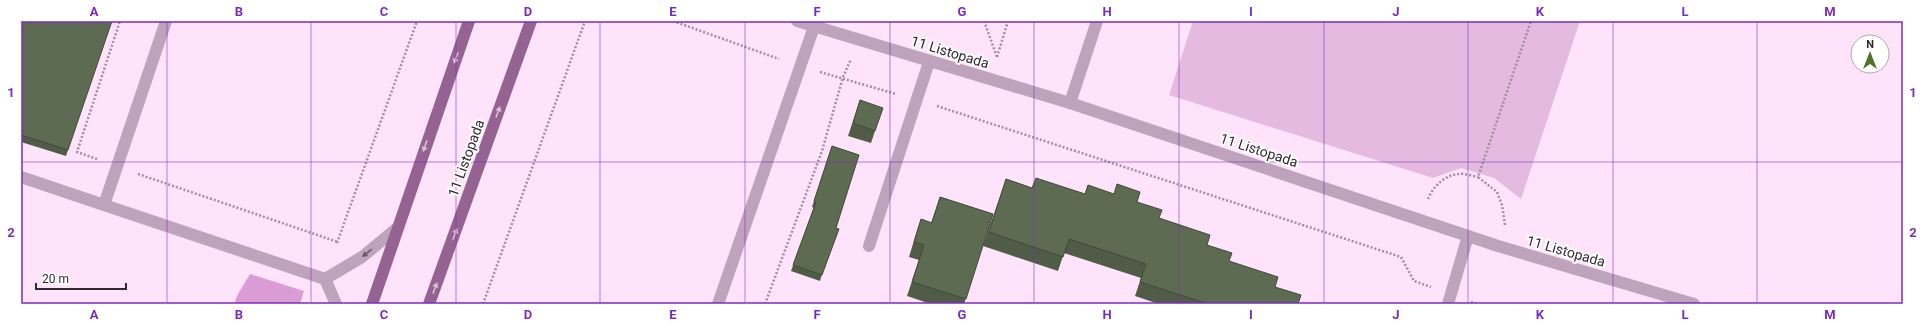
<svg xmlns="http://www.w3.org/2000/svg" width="1924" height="325" viewBox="0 0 1924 325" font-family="Roboto,sans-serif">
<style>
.green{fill:#e5bae0}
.forest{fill:#db9bd5}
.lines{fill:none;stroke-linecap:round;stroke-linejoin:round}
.path{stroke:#a28e9f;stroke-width:2.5;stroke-dasharray:2 2;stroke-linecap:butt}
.minor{stroke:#bfa2bb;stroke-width:12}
.major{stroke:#956391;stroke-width:12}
.wall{fill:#505c47}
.building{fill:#5d6b52;stroke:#414b39}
.oneway{fill:#d5c1d3}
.oneway2{fill:#6a5968}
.grid{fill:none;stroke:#7b2cbf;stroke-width:1;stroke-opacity:0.55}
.labels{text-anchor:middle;stroke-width:4;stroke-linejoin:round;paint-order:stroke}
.street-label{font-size:14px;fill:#322830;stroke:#fff}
.neatline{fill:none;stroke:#7b2cbf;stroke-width:1.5}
.grid-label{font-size:13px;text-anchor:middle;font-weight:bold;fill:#7b2cbf}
</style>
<rect width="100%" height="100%" fill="#fee3fa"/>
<path class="green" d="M1193,21h387l-59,178 -27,-21 -33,-10 -28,10 -264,-83z"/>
<path class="forest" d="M250,274l54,17 -4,13h-66l4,-10z"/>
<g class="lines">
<g class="path">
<path d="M673,21l106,38"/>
<path d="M984,21l13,36"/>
<path d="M997,57l11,-36"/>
<path d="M820,72l76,22"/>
<path d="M937,106l464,151 13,24 17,6"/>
<path d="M97,159l-20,-7 43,-131"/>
<path d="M138,174l200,68"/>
<path d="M1428,199c5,-12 16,-24 31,-25 5,-1 13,2 19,3"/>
<path d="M1505,225l-3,-20 -5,-13 -19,-15 53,-156"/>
<path d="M337,243l80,-222"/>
<path d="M1471,302l8,2"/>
<path d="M483,304l102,-283"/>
<path d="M765,304l57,-153 21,-74 8,-18"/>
</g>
<g class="minor">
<path d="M797,21l273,82 428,143 196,58"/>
<path d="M1070,103l27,-82"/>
<path d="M21,177l83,28 62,-184"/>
<path d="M104,205l221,74 11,25"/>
<path d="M869,246l60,-184"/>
<path d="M325,279l37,-22 35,-29"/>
<path d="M718,304l98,-283"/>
<path d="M1448,304l20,-68"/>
</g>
<g class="major">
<path d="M372,304l97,-283"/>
<path d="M429,304l102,-283"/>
</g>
</g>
<g class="wall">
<path d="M21,21l47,129 -2,6 -45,-14z"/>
<path d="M860,100l15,31 -4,12 -23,-7z"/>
<path d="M832,146l4,82 -16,53 -29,-10 23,-63 -2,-1z"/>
<path d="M1006,179l26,9 53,6 52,8 22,16 48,27 22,16 46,26 23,17h-139l-24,-8 6,-18 -77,-25 -6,18 -75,-25z"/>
<path d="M940,197l53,17 -29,90h-33l-24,-8 12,-36 -10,-3 7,-23 5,-15 10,4z"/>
</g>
<g class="building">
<path d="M21,21h91l-44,129 -47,-15z"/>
<path d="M860,100l23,8 -8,23 -22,-8z"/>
<path d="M832,146l27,9 -23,73 3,1 -17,46 -29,-10 23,-63 -2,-1z"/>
<path d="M1036,178l49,16 3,-9 26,9 3,-10 23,8 -3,10 25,8 -3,8 51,17 -3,10 25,8 -3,8 49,16 -3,10 26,8 -3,9h-90l-68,-22 6,-18 -77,-25 -6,18 -74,-25 17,-53 26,9z"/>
<path d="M940,197l53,17 -27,85 -54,-17 12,-37 -10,-3 7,-23 11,4z"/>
</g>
<defs><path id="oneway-solid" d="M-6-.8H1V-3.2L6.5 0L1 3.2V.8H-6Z"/></defs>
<g class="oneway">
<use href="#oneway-solid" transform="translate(456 58) rotate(110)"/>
<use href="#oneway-solid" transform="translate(498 112) rotate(-70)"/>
<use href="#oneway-solid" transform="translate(425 146) rotate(109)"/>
<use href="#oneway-solid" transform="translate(455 234) rotate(-70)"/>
<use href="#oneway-solid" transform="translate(435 288) rotate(-70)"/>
</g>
<use class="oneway2" href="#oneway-solid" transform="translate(367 253) rotate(141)"/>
<path class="grid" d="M167,21v283M311,21v283M456,21v283M600,21v283M745,21v283M890,21v283M1034,21v283M1179,21v283M1324,21v283M1468,21v283M1613,21v283M1757,21v283M21,162h1882"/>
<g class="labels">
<g class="street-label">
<text transform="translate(950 52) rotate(17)" y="5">11 Listopada</text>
<text transform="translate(1259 150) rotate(18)" y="5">11 Listopada</text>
<text transform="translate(466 158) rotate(-70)" y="5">11 Listopada</text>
<text transform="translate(1566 251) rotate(16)" y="5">11 Listopada</text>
</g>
</g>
<rect width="1924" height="325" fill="none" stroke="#ffffff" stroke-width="44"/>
<g transform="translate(1870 54)"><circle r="19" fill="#ffffff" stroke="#ada9ac"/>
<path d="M0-3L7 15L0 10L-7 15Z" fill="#50732a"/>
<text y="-6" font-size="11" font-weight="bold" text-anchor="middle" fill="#322830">N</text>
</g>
<path d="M36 283v6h90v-6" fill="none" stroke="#322830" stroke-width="2"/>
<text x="42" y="283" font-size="12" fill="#322830" stroke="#ffffff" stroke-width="3" paint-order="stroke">20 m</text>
<rect x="22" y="22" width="1880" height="281" class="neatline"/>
<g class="grid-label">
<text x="94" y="16">A</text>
<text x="239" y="16">B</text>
<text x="384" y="16">C</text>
<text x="528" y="16">D</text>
<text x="673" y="16">E</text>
<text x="817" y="16">F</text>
<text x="962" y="16">G</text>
<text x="1107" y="16">H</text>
<text x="1251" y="16">I</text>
<text x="1396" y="16">J</text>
<text x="1540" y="16">K</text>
<text x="1685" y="16">L</text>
<text x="1830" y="16">M</text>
<text x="11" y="97">1</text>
<text x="1913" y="97">1</text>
<text x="11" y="237">2</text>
<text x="1913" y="237">2</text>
<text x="94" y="319">A</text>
<text x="239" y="319">B</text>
<text x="384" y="319">C</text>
<text x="528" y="319">D</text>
<text x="673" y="319">E</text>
<text x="817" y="319">F</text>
<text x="962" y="319">G</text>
<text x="1107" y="319">H</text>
<text x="1251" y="319">I</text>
<text x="1396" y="319">J</text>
<text x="1540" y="319">K</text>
<text x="1685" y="319">L</text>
<text x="1830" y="319">M</text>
</g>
</svg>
